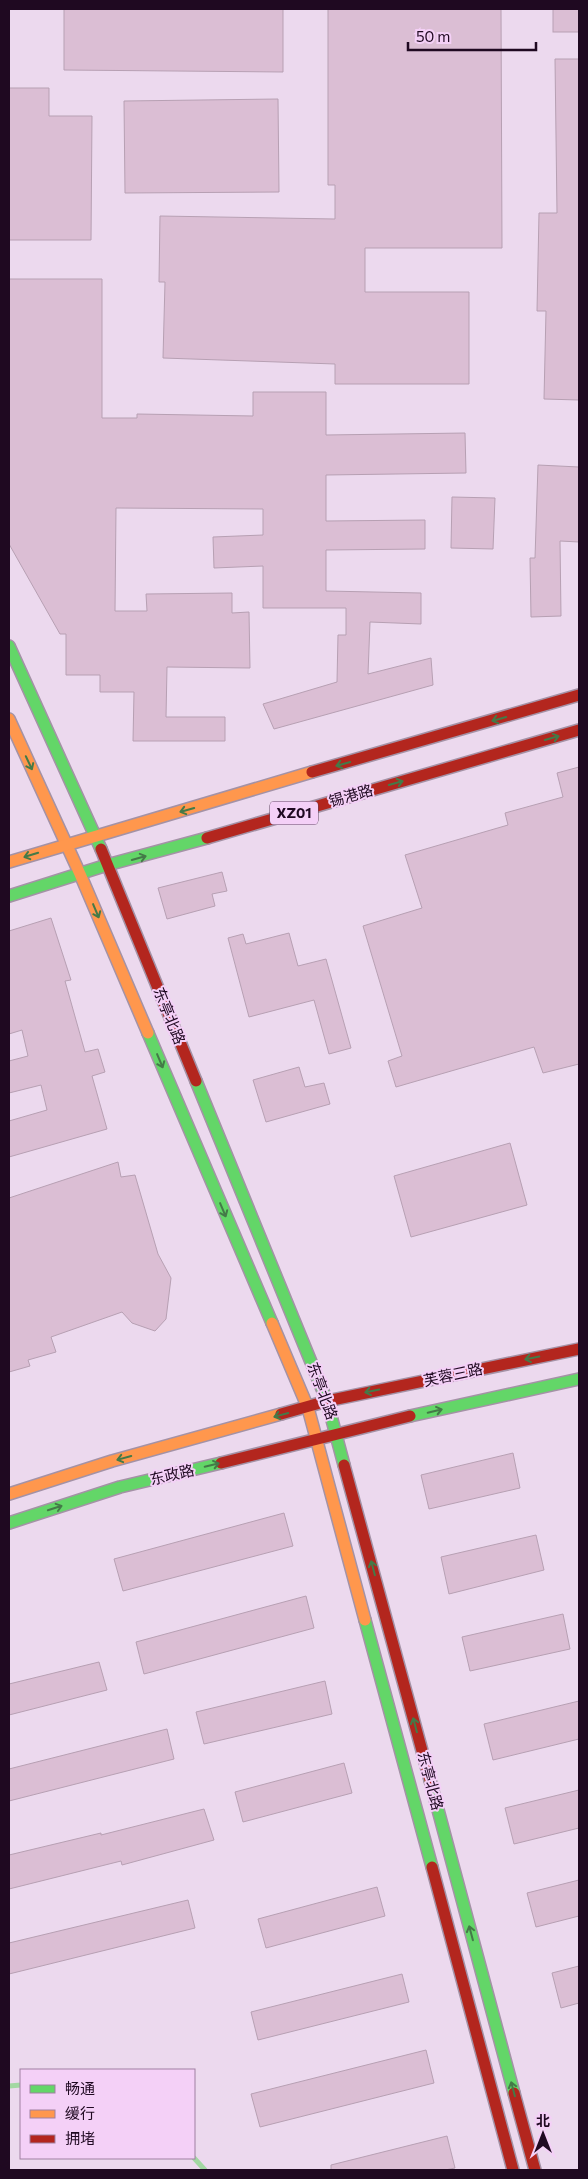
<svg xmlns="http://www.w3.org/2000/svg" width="588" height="2179" viewBox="0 0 588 2179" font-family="Commissioner,'Noto Sans SC',sans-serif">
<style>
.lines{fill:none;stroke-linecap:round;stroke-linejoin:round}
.stream{stroke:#a2d8a2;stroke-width:5}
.building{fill:#dbbed4;stroke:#b7a0b3}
.fast-casing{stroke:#a492a6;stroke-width:14}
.slow-casing{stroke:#a492a6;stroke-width:14}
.jam-casing{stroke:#a492a6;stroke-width:14}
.fast{stroke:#63d668;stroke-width:11}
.slow{stroke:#ff974d;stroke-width:11}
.jam{stroke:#b3261e;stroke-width:11}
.oneway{stroke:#447a48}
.labels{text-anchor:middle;stroke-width:4;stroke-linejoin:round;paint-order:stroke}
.shield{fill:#f4d0f7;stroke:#5f4561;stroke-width:1}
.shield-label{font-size:14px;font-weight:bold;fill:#1f0921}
.street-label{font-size:15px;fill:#1f0921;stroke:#f4d0f7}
</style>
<rect width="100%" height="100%" fill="#ecd9ee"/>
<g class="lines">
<g class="stream">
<path d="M9,2086l12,-1"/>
<path d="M194,2158l11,12"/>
</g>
</g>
<g class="building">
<path d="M64,9h219v63l-219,-2z"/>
<path d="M328,9h173l1,239h-137v44h104v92h-134v-20l-172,-6 2,-76h-6l1,-66 175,3v-34h-7z"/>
<rect x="553" y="9" width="26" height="23"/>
<path d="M555,59h24v341l-35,-1 2,-88h-9l2,-98h18z"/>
<path d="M9,88h40v28h43l-1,124h-82z"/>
<path d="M278,99l1,93 -154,1 -1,-92z"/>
<path d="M9,279h93v139h35v-4l116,2v-24h73v43l139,-2 1,40 -140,2v46l99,-1v29l-99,1v41l95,2v31l-51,-2 -2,52 63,-16 2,27 -159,44 -11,-25 74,-22 1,-47h8v-27h-83v-42l-49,2 -1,-31 50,-2v-26l-147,-1 -1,103h32l-1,-17 86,-1v20l17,-1 1,56 -83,-1 -1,50h59v24h-92l1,-49h-34v-17h-34v-41h-6l-51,-90z"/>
<path d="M538,465l41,2v75l-19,-1 1,75 -30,1 -1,-59h5z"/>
<path d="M452,497l43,1 -2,51 -42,-1z"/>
<path d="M579,767v297l-36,9 -9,-26 -138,40 -8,-26 14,-5 -39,-130 59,-18 -17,-53 103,-30 -3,-12 58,-16 -6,-24z"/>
<path d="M222,872l5,19 -15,3 3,12 -48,13 -9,-31z"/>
<path d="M51,918l20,62 -6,1 20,71 13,-3 7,23 -13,4 15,53 -98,28v-36l38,-11 -6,-25 -32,8v-32l19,-5 -6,-26 -13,4v-103z"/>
<path d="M289,933l9,33 28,-7 25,89 -22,6 -15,-54 -65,17 -21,-79 15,-4 3,10z"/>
<path d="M299,1067l6,20 19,-4 6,21 -64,18 -13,-42z"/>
<path d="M510,1143l17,62 -116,32 -17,-61z"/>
<path d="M118,1162l3,15 14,-2 23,79 13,24 -5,41 -11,12 -23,-8 -10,-11 -71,25 5,15 -28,8 2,6 -21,6v-174z"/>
<path d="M513,1453l7,35 -91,21 -8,-34z"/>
<path d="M284,1513l9,33 -170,45 -9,-32z"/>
<path d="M536,1535l8,35 -95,24 -8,-37z"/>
<path d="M306,1596l8,32 -170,46 -8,-32z"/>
<path d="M563,1614l7,35 -100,22 -8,-34z"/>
<path d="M99,1662l8,28 -98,25v-31z"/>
<path d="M325,1681l7,33 -128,30 -8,-32z"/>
<path d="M579,1701v38l-86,21 -9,-36z"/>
<path d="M167,1729l7,30 -165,42v-32z"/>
<path d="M344,1763l8,30 -109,29 -8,-30z"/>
<path d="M579,1790v38l-65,16 -9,-36z"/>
<path d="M204,1809l10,31 -92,25 -1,-4 -112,28v-34l92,-22v2z"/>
<path d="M579,1880v36l-43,11 -9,-34z"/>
<path d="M377,1887l8,29 -119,32 -8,-29z"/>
<path d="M188,1900l7,28 -186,46v-31z"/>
<path d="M579,1966v37l-18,5 -9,-35z"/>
<path d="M402,1974l7,28 -151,38 -7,-28z"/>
<path d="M426,2050l8,33 -174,44 -9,-33z"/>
<path d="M447,2136l8,32 -10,2h-114v-5z"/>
</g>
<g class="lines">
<g class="fast-casing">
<g id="fast">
<path d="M9,646l92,203"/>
<path d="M9,896l98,-31 100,-27"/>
<path d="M148,1033l124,290"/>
<path d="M196,1081l131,320 17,64"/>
<path d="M410,1416l169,-37"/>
<path d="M9,1523l111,-36 101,-24"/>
<path d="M365,1620l67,247"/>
<path d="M430,1780l84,313"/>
</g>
</g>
<g class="slow-casing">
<g id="slow">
<path d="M9,719l71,155 68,159"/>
<path d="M9,862l303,-90"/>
<path d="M272,1323l36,85 57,212"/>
<path d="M9,1494l103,-33 169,-47"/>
</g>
</g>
<g class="jam-casing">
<g id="jam">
<path d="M312,772l267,-77"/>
<path d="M207,838l372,-108"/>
<path d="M101,849l95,232"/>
<path d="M281,1414l46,-13 252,-52"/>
<path d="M221,1463l189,-47"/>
<path d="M344,1465l86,315"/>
<path d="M432,1867l81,303"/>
<path d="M514,2093l21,77"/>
</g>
</g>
<use href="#fast" class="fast"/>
<use href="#slow" class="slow"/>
<use href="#jam" class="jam"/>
</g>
<defs><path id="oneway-shaft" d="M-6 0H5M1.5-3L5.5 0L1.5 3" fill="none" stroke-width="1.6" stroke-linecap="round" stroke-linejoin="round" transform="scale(1.25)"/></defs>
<g class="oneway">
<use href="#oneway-shaft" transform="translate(499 719) rotate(164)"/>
<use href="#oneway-shaft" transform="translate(552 738) rotate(-16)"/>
<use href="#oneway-shaft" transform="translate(29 763) rotate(65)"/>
<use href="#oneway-shaft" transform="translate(343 764) rotate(164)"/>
<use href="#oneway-shaft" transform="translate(396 783) rotate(-16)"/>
<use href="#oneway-shaft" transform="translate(187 810) rotate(164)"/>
<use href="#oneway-shaft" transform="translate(31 855) rotate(163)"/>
<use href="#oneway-shaft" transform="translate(139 858) rotate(-16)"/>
<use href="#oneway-shaft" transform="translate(96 911) rotate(67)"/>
<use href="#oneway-shaft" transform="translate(160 1061) rotate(67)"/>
<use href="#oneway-shaft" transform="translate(223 1210) rotate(67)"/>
<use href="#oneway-shaft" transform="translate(532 1358) rotate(168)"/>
<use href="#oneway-shaft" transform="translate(372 1391) rotate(168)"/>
<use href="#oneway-shaft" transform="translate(435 1411) rotate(-13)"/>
<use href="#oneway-shaft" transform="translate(281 1415) rotate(165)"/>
<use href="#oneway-shaft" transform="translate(124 1458) rotate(165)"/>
<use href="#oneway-shaft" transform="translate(212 1465) rotate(-13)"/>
<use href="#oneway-shaft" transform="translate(55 1508) rotate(-18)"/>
<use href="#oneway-shaft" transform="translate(373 1568) rotate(-105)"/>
<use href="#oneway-shaft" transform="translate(415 1725) rotate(-105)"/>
<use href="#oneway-shaft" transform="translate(471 1933) rotate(-105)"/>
<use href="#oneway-shaft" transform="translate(513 2089) rotate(-105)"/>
</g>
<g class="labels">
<rect class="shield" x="270" y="801.5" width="48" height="23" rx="4"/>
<g class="shield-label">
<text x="294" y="818">XZ01</text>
</g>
<g class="street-label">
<text transform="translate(351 796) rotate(-16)" y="5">锡港路</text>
<text transform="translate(169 1016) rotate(68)" y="5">东亭北路</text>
<text transform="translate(453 1375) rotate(-12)" y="5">芙蓉三路</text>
<text transform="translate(322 1391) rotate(70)" y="5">东亭北路</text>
<text transform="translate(172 1475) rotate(-13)" y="5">东政路</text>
<text transform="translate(430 1781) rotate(75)" y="5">东亭北路</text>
</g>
</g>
<rect width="588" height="2179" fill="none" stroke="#1f0921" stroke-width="20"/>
<rect x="20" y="2069" width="175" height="90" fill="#f4d0f7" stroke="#9f80a1"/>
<rect x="30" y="2085" width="25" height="8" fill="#63d668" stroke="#9f80a1"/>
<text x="65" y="2094" font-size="15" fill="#1f0921">畅通</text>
<rect x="30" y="2110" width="25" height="8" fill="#ff974d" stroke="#9f80a1"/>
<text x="65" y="2119" font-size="15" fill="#1f0921">缓行</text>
<rect x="30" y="2135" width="25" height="8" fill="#b3261e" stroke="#9f80a1"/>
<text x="65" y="2144" font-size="15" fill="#1f0921">拥堵</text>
<g transform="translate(543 2134)" stroke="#f4d0f7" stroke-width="4" paint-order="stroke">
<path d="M0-4L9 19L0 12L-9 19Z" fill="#1f0921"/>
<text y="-8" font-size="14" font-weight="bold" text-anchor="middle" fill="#1f0921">北</text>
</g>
<path d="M408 42v8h128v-8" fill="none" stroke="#1f0921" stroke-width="2.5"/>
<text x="416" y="42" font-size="15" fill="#1f0921" stroke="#f4d0f7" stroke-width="4" paint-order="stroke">50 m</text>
</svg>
